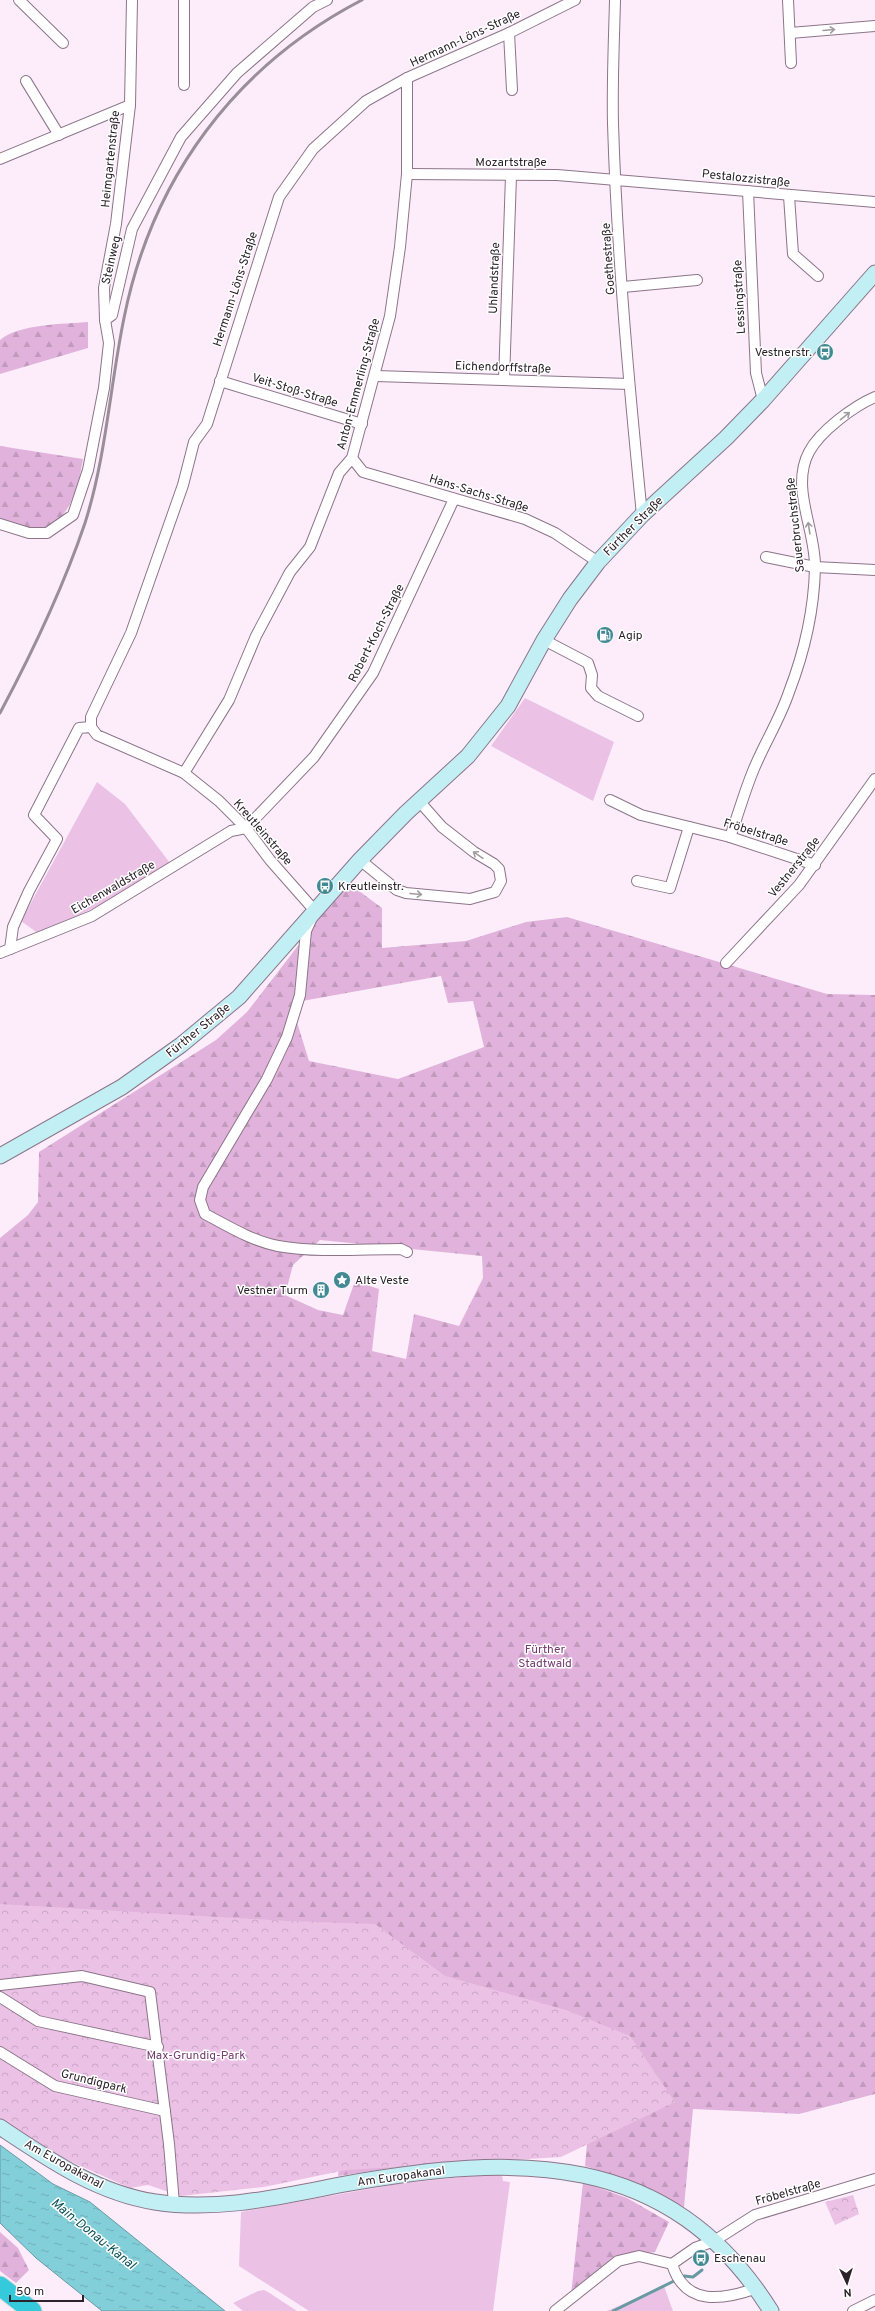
<svg xmlns="http://www.w3.org/2000/svg" width="875" height="2311" viewBox="0 0 875 2311" font-family="Overpass,sans-serif">
<style>
.grass{fill:#ebc2e6}
.forest{fill:url(#forest-firs);fill-rule:evenodd}
.park{fill:url(#park-crowns)}
.water{fill:url(#water-ripples);stroke:#689aa4}
.lines{fill:none;stroke-linecap:round;stroke-linejoin:round}
.stream{stroke:#689aa4;stroke-width:3}
.street-casing{stroke:#8c7589;stroke-width:12}
.secondary-casing{stroke:#8c7589;stroke-width:17}
.highway-casing{stroke:#d9d7d9;stroke-width:21}
.street{stroke:#fff;stroke-width:10}
.secondary{stroke:#c2eff4;stroke-width:15}
.highway{stroke:#35c9dc;stroke-width:19}
.rail{stroke:#9a8e99;stroke-width:3}
.oneway{stroke:#a09c9f}
.labels{text-anchor:middle;stroke-width:3;stroke-linejoin:round;paint-order:stroke}
.street-label{font-size:12px;fill:#2b222a;stroke:#fff}
.poi-label{font-size:12px;fill:#2b222a;stroke:#fff;text-anchor:start}
.park-label{font-size:12px;fill:#753d71;stroke:#fff}
.water-label{font-size:13px;font-style:italic;fill:#0d5159;stroke:#fff}
</style>
<defs>
<pattern id="forest-firs" width="22" height="20" patternUnits="userSpaceOnUse"><rect width="22" height="20" fill="#e1b3dc"/><path d="M5 1l3.5 6h-7zM16 11l3.5 6h-7z" fill="#c19abd"/></pattern>
<pattern id="park-crowns" width="20" height="18" patternUnits="userSpaceOnUse"><rect width="20" height="18" fill="#ebc2e6"/><path d="M2 6a3 3 0 1 1 6 0M12 15a3 3 0 1 1 6 0" fill="none" stroke="#caa6c5"/></pattern>
<pattern id="water-ripples" width="26" height="14" patternUnits="userSpaceOnUse"><rect width="26" height="14" fill="#82ced9"/><path d="M2 4q2-2 4 0t4 0M15 11q2-2 4 0t4 0" fill="none" stroke="#70b1ba"/></pattern>
</defs>
<rect width="100%" height="100%" fill="#fdedfb"/>
<g class="grass">
<path d="M525,698l89,44 -21,59 -102,-55z"/>
<path d="M97,782l28,22 45,59 -47,31 -84,40 -18,-13z"/>
<path d="M481,2175h21l1,6 7,1 -17,129h-184l-70,-45 2,-54 155,-28z"/>
<path d="M664,2286l9,25h-66z"/>
<path d="M264,2290l4,2 29,19h-54l-10,-8 25,-12z"/>
</g>
<g class="forest">
<path d="M88,322v26l-88,26v-34c18,-16 64,-16 88,-18z"/>
<path d="M0,446l83,13c-5,29 -16,75 -54,69 -9,-1 -20,-6 -29,-9z"/>
<path d="M347,882l35,26v40l84,-7 60,-19 41,-5 260,77 48,1v1099l-76,20 -106,-5 -9,98 -51,-25 -48,-16 3,-35 -135,28 -115,17 26,-245 -364,-24v-669l28,-23 10,-13 1,-50 177,-112 31,-28zM441,976l7,27 25,-2 11,46 -86,32 -89,-18 -18,-58zM320,1240l162,16 1,22 -24,48 -45,-12 -8,45 -34,-8 7,-62 -24,-8 -12,34 -25,-5 -33,-15 8,-30z"/>
<path d="M583,2182l44,16 42,24 -14,30 -42,6 -42,37z"/>
<path d="M0,2232l18,16 11,22 -13,13 -16,-12z"/>
</g>
<g class="park">
<path d="M0,1904l287,17 88,3 70,52 121,34 64,26 45,66 -114,55 -215,13 -82,17 -83,9 -33,-11 -18,3 -72,-32 -58,-37z"/>
<path d="M853,2195l6,19 -24,11 -10,-23z"/>
</g>
<path class="water" d="M0,2145l53,39 37,18 135,109h-123l-66,-53 -36,-35z"/>
<g class="lines">
<g class="stream">
<path d="M684,2276l9,1 9,-7"/>
<path d="M613,2311l61,-30"/>
</g>
<g class="street-casing">
<g id="street">
<path d="M19,0l44,43"/>
<path d="M184,0v85"/>
<path d="M615,0c-1,41 -3,83 -2,124 4,131 16,261 29,391"/>
<path d="M788,0l3,63"/>
<path d="M509,33l3,57"/>
<path d="M790,33l85,-7"/>
<path d="M26,81l33,54"/>
<path d="M0,159l130,-54"/>
<path d="M407,174l150,1 318,27"/>
<path d="M748,191l8,182 7,27"/>
<path d="M789,196l4,58 25,22"/>
<path d="M623,287l74,-7"/>
<path d="M105,320l-1,-32 12,-64 14,-119 2,-105"/>
<path d="M376,376l253,8"/>
<path d="M504,380l7,-204"/>
<path d="M220,381l142,43"/>
<path d="M352,458l11,14 162,47 30,14 43,29"/>
<path d="M0,524l29,9h18l26,-18 15,-45 16,-82 5,-45 -4,-23 7,-5 20,-86 49,-92 56,-64 76,-66 14,-7"/>
<path d="M766,557l49,10 60,3"/>
<path d="M544,640l44,23 4,12 -1,13 7,8 40,20"/>
<path d="M91,727v-10l40,-84 52,-148 11,-43 13,-18 72,-227 34,-48 53,-48 41,-23 102,-45 66,-33"/>
<path d="M184,773l45,-73 27,-64 34,-64 20,-25 29,-74 13,-15 38,-142 10,-69 7,-73v-96"/>
<path d="M610,800l31,15 89,22 85,28"/>
<path d="M730,837c8,-22 14,-44 23,-66 11,-27 27,-52 36,-79 15,-39 25,-83 26,-124 1,-38 -25,-80 -6,-116 11,-21 45,-46 66,-55"/>
<path d="M360,860l37,30 9,3 64,6 25,-7 6,-11 -2,-12 -5,-5 -20,-12 -32,-25 -23,-26"/>
<path d="M637,881l33,7 19,-61"/>
<path d="M10,949l3,-22 16,-36 28,-52 -23,-24 45,-87 12,-1 6,8 87,38 35,28 27,27 24,32 45,51 -9,20 -6,64 -13,42 -20,42 -64,108 -3,13 5,14c23,12 47,27 73,32 40,7 83,3 123,3l6,3"/>
<path d="M0,953l92,-37 139,-85 15,-3 68,-71 59,-84 81,-174"/>
<path d="M726,963l73,-78 76,-106"/>
<path d="M0,1985l82,-9 68,16 19,152 5,60"/>
<path d="M0,1997l38,24 120,26"/>
<path d="M0,2052l55,34 110,25"/>
<path d="M672,2264l23,-16 19,-7 41,-26 120,-36"/>
<path d="M672,2264c13,43 51,36 85,24"/>
<path d="M555,2311l63,-50 21,-5 33,8"/>
<path d="M853,2311l22,-11"/>
</g>
</g>
<g class="secondary-casing">
<g id="secondary">
<path d="M0,1156l122,-69 59,-42 58,-48 121,-137 46,-47 62,-57 40,-50 36,-66 26,-41 28,-37 44,-47 84,-77 37,-38 112,-127"/>
<path d="M0,2127c48,32 97,66 155,75 64,10 128,-6 190,-18 169,-30 324,-36 426,127"/>
</g>
</g>
<g class="highway-casing">
<path id="highway" d="M0,2286l32,25"/>
</g>
<use href="#street" class="street"/>
<use href="#secondary" class="secondary"/>
<use href="#highway" class="highway"/>
<path class="rail" d="M0,713c32,-60 63,-125 85,-190 21,-66 25,-137 39,-205 28,-140 111,-252 238,-318"/>
</g>
<defs><path id="oneway-shaft" d="M-6 0H5M1.5-3L5.5 0L1.5 3" fill="none" stroke-width="1.6" stroke-linecap="round" stroke-linejoin="round"/></defs>
<g class="oneway">
<use href="#oneway-shaft" transform="translate(829 30) rotate(-5)"/>
<use href="#oneway-shaft" transform="translate(845 416) rotate(-39)"/>
<use href="#oneway-shaft" transform="translate(809 528) rotate(-99)"/>
<use href="#oneway-shaft" transform="translate(478 855) rotate(-146)"/>
<use href="#oneway-shaft" transform="translate(416 894) rotate(5)"/>
</g>
<defs>
<g id="bus-disc" transform="scale(0.9)"><circle r="9.5" fill="#428993" stroke="#fff"/><path d="M-5-6H5V4H4V6H2V4H-2V6H-4V4H-5ZM-3.5-4V0h7V-4ZM-3.5 1.2v1.5H-2V1.2ZM2 1.2v1.5H3.5V1.2Z" fill="#fff"/></g>
<g id="fuel-disc" transform="scale(0.9)"><circle r="9.5" fill="#428993" stroke="#fff"/><path d="M-5.5-6h7V0h2V4h1.3V-2.5L3-4.5l.8-.8L6-3V5H2.5V1h-1V6h-7ZM-4.2-4.7v3.2H.2V-4.7Z" fill="#fff"/></g>
<g id="sight-disc" transform="scale(0.9)"><circle r="9.5" fill="#428993" stroke="#fff"/><path d="M0-6L1.8-2.2L6-1.7L2.9 1.2L3.7 5.4L0 3.3L-3.7 5.4L-2.9 1.2L-6-1.7L-1.8-2.2Z" fill="#fff"/></g>
<g id="building-disc" transform="scale(0.9)"><circle r="9.5" fill="#428993" stroke="#fff"/><path d="M-4-6H4V6H1V3H-1V6H-4ZM-2.5-4.3h1.7v1.8h-1.7ZM.8-4.3h1.7v1.8H.8ZM-2.5-1h1.7V.8h-1.7ZM.8-1h1.7V.8H.8Z" fill="#fff"/></g>
</defs>
<g fill-rule="evenodd">
<use href="#bus-disc" x="825" y="352"/>
<use href="#fuel-disc" x="605" y="635"/>
<use href="#bus-disc" x="325" y="886"/>
<use href="#sight-disc" x="342" y="1280"/>
<use href="#building-disc" x="321" y="1290"/>
<use href="#bus-disc" x="701" y="2258"/>
</g>
<g class="labels">
<g class="street-label">
<text transform="translate(465 38) rotate(-25)" y="4">Hermann-Löns-Straße</text>
<text transform="translate(110 159) rotate(-84)" y="4">Heimgartenstraße</text>
<text x="511" y="166">Mozartstraße</text>
<text transform="translate(746 178) rotate(6)" y="4">Pestalozzistraße</text>
<text transform="translate(608 259) rotate(-94)" y="4">Goethestraße</text>
<text transform="translate(111 260) rotate(-77)" y="4">Steinweg</text>
<text transform="translate(494 278) rotate(-88)" y="4">Uhlandstraße</text>
<text transform="translate(235 289) rotate(-72)" y="4">Hermann-Löns-Straße</text>
<text transform="translate(739 297) rotate(-93)" y="4">Lessingstraße</text>
<text transform="translate(503 367) rotate(2)" y="4">Eichendorffstraße</text>
<text transform="translate(358 384) rotate(-75)" y="4">Anton-Emmerling-Straße</text>
<text transform="translate(295 390) rotate(17)" y="4">Veit-Stoß-Straße</text>
<text transform="translate(479 493) rotate(17)" y="4">Hans-Sachs-Straße</text>
<text transform="translate(795 525) rotate(-96)" y="4">Sauerbruchstraße</text>
<text transform="translate(633 526) rotate(-45)" y="4">Fürther Straße</text>
<text transform="translate(376 633) rotate(-63)" y="4">Robert-Koch-Straße</text>
<text transform="translate(263 832) rotate(49)" y="4">Kreutleinstraße</text>
<text transform="translate(756 832) rotate(17)" y="4">Fröbelstraße</text>
<text transform="translate(794 867) rotate(-51)" y="4">Vestnerstraße</text>
<text transform="translate(113 887) rotate(-30)" y="4">Eichenwaldstraße</text>
<text transform="translate(198 1030) rotate(-39)" y="4">Fürther Straße</text>
<text transform="translate(94 2081) rotate(14)" y="4">Grundigpark</text>
<text transform="translate(64 2164) rotate(29)" y="4">Am Europakanal</text>
<text transform="translate(401 2176) rotate(-8)" y="4">Am Europakanal</text>
<text transform="translate(788 2192) rotate(-16)" y="4">Fröbelstraße</text>
</g>
<g class="poi-label">
<text x="812" y="356" text-anchor="end">Vestnerstr.</text>
<text x="618" y="639">Agip</text>
<text x="338" y="890">Kreutleinstr.</text>
<text x="355" y="1284">Alte Veste</text>
<text x="308" y="1294" text-anchor="end">Vestner Turm</text>
<text x="714" y="2262">Eschenau</text>
</g>
<g class="park-label">
<text x="545" y="1653">Fürther<tspan x="545" dy="14">Stadtwald</tspan></text>
<text x="196" y="2059">Max-Grundig-Park</text>
</g>
<g class="water-label">
<text transform="translate(94 2233) rotate(39)" y="5">Main-Donau-Kanal</text>
</g>
</g>
<g transform="translate(847 2283) rotate(176)" stroke="#ffffff" stroke-width="3" paint-order="stroke">
<path d="M0-3L7 15L0 10L-7 15Z" fill="#2b222a"/>
<text y="-6" font-size="11" font-weight="bold" text-anchor="middle" fill="#2b222a">N</text>
</g>
<path d="M10 2295v6h73v-6" fill="none" stroke="#2b222a" stroke-width="2"/>
<text x="16" y="2295" font-size="12" fill="#2b222a" stroke="#ffffff" stroke-width="3" paint-order="stroke">50 m</text>
</svg>
